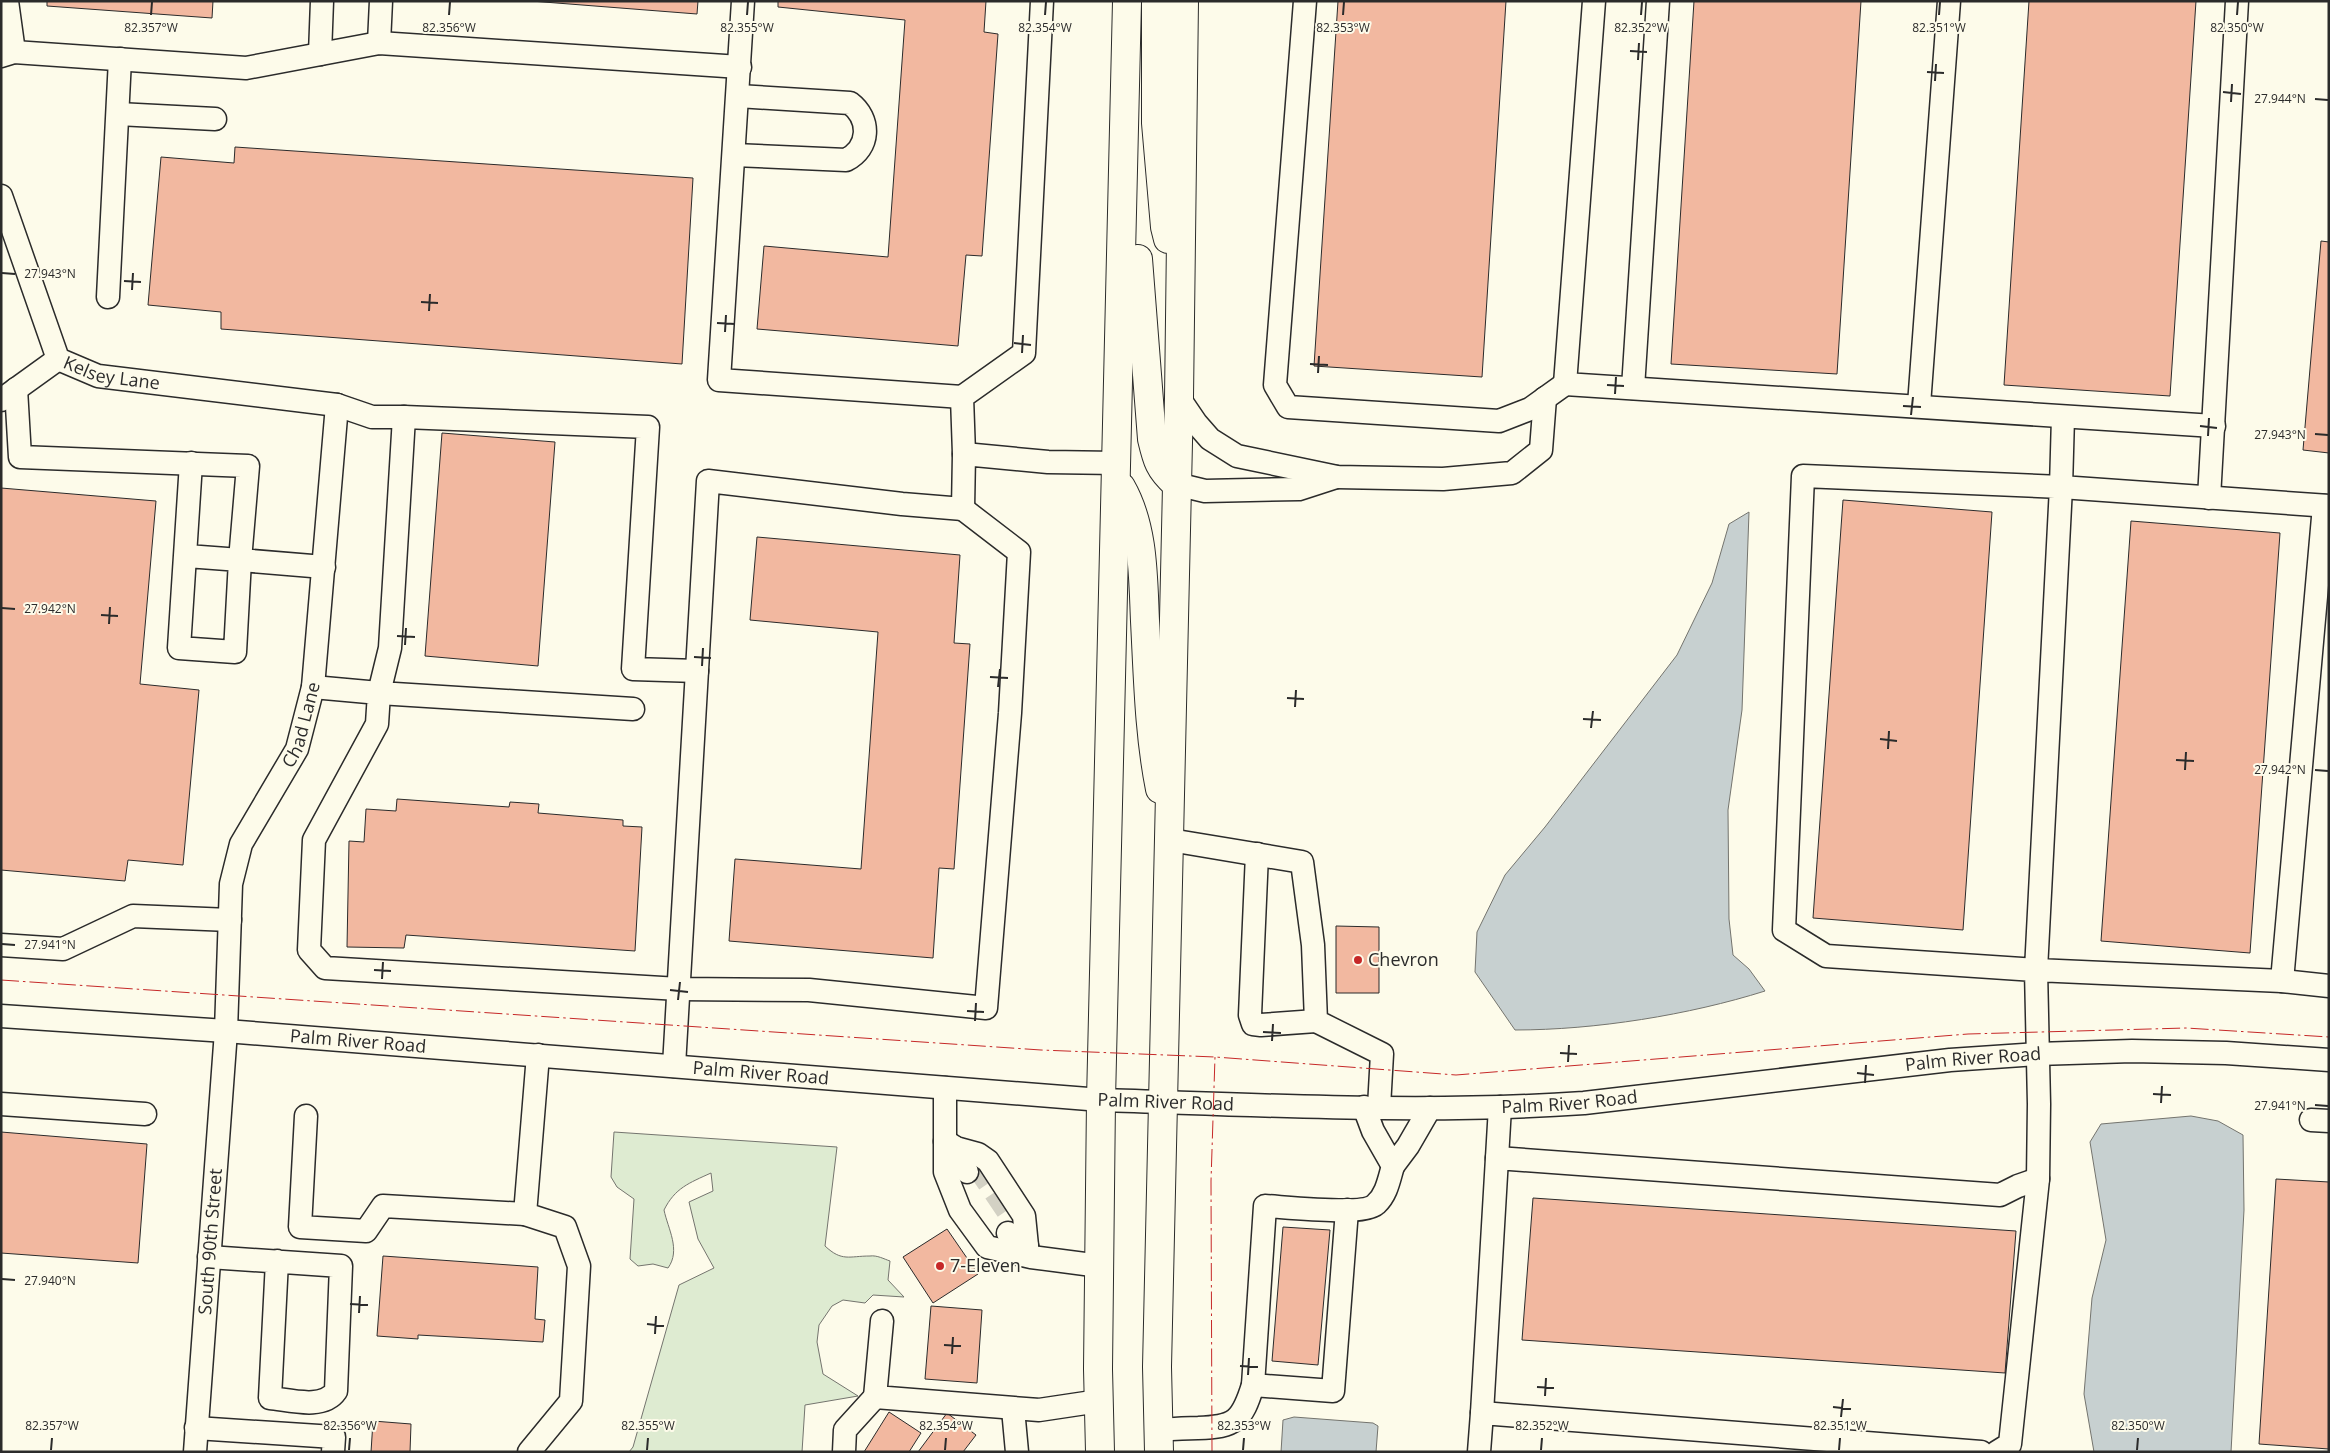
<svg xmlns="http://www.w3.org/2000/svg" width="2330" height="1453" viewBox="0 0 2330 1453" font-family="'Open Sans',sans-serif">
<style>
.green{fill:#deebd1;stroke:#74746e}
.water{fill:#c7d0d0;stroke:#74746e}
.building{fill:#f2b8a0;stroke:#2b2b2b}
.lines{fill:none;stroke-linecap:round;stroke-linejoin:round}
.minor-tunnel{stroke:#d3d1c4;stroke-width:22;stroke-dasharray:22 11;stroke-linecap:butt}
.minor-casing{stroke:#2b2b2b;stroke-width:25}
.major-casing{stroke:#2b2b2b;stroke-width:30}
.minor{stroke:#fdfbea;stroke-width:22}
.major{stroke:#fdfbea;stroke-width:28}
.power{stroke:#c62828;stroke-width:1;stroke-dasharray:18 4 2.5 4;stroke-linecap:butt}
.ticks{fill:none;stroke:#2b2b2b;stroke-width:2}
.poi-dot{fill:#c62828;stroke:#fdfbea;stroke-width:2}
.labels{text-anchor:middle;stroke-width:4;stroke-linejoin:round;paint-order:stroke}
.street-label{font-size:18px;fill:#2b2b2b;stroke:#fdfbea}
.poi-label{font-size:18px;fill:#2b2b2b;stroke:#fdfbea;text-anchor:start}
.ticks-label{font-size:12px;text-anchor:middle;fill:#2b2b2b;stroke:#fdfbea;stroke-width:4;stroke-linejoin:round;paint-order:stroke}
</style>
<rect width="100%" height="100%" fill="#fdfbea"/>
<path class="green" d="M614,1132l223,15 -12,99c17,16 24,10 45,10 7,-1 14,3 20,5l-2,19 16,17 -31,-2 -8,8 -22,-3 -11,6 -13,19 -2,17 6,32 35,22 -53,9 -3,47h-173l4,-5 46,-162 35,-17 -16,-29 -9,-37 24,-11 -2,-18c-22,10 -36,15 -47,37 4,19 17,40 4,58l-15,-4 -15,2 -8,-7 4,-60 -17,-12 -6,-10z"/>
<g class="water">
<path d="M1749,512l-7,198 -14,100 1,109 4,36 16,14 16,22c-76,24 -170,39 -250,39l-40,-58 2,-40 28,-57 40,-48 132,-172 35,-72 17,-59z"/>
<path d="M2191,1116l27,5 25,14 1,75 -13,242h-137l-10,-58 8,-96 14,-58 -16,-98 11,-18z"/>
<path d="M1294,1417l79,6 5,3 -2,26h-95l2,-32z"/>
</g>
<g class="building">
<path d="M47,1h166l-1,17 -165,-12z"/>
<path d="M531,1h167l-1,13z"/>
<path d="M778,1h208l-2,31 14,2 -16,222 -16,-1 -8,91 -201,-17 7,-83 124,11 17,-237 -127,-13z"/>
<path d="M1338,1h168l-24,376 -168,-11z"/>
<path d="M1694,1h167l-24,373 -166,-10z"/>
<path d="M2029,1h167l-26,395 -166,-11z"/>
<path d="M235,147l458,31 -11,186 -461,-35v-17l-73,-7 13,-148 73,6z"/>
<path d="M2321,241l8,1v211l-26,-3z"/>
<path d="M442,433l113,9 -17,224 -113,-10z"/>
<path d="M1,488l155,13 -16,183 59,6 -16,175 -55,-5 -3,21 -124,-11z"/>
<path d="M1843,500l149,12 -29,418 -150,-12z"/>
<path d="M2131,521l149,12 -30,420 -149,-12z"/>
<path d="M757,537l203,18 -6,88 16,1 -16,225 -15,-1 -6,90 -204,-17 6,-82 126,10 17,-237 -128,-12z"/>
<path d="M397,799l112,8 1,-5 29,2 -1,9 85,7v6l19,1 -7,124 -229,-16 -2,13 -57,-1 2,-106 15,1 2,-33 30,2z"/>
<path d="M1336,926l43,1v66h-43z"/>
<path d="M1,1132l146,12 -9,119 -137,-10z"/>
<path d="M2276,1179l53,3v267l-70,-5z"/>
<path d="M1533,1198l483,33 -11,142 -483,-33z"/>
<path d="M1283,1227l47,3 -12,135 -46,-4z"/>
<path d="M947,1229l31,45 -45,29 -30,-46z"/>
<path d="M383,1256l155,11 -3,52 10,1 -2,22 -125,-7v4l-41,-3z"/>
<path d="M931,1306l51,4 -5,73 -52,-4z"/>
<path d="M889,1412l32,21 -12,19h-45z"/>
<path d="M947,1413l29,22 -13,17h-45z"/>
<path d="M373,1421l38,3 -1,28h-39z"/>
</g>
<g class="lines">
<path class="minor-tunnel" d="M976,1165l42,62"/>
<g class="minor-casing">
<g id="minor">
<path d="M7,1l7,51"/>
<path d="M743,1l-24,379 243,17"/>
<path d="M1305,1l-30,384 13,22 211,14 31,-12 35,-25"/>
<path d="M1594,1l-29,383 649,42"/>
<path d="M379,43l2,-42"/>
<path d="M320,54l2,-53"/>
<path d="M1,56l13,-4 232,16 133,-25 361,24"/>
<path d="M118,114l97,5"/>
<path d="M734,155l112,5c24,-12 25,-41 4,-57l-112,-7"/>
<path id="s1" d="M1,196l57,163 40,17 239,29 35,12h32"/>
<path d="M108,297l12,-238"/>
<path d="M1633,388l25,-387"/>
<path d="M16,389l4,68 228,9 -8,94 84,7"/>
<path d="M1179,398l17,25 14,16 27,17 100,21 106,2 69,-6 29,-23 4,-52"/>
<path d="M1,400l57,-41"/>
<path d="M1919,405l30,-404"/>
<path d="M2063,417l-2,70 268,19"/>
<path d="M964,454l-2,-57 62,-44 18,-352"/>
<path d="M1176,484l29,7 94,-2 37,-12"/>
<path d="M2209,498l28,-497"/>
<path d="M187,556l53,4 -5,92 -56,-4 12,-185"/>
<path d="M313,687l66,6 -2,31 -63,116 -5,110 16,18 354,21 130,1 177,18 24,-295 9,-161 -56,-43"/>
<path d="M633,709l-254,-16 11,-45 14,-231 244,10 -15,242 64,2"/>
<path d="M1170,840l132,22 11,83 3,76 66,33 -3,53"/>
<path d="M1257,854l-7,161 3,9 8,1 55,-4"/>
<path d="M1,945l62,4 70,-33 97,4"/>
<path d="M2282,981l42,-475"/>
<path id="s2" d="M1,1016l225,15 875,69c161,5 323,14 483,3l366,-43 87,-6 95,-3 94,2 103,7"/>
<path d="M674,1066l34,-585 194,23 61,5 1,-55 84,8 69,1"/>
<path d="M945,1088v84l15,38 27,37 44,10 69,9"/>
<path d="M1,1104l144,10"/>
<path d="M1364,1107l9,24 20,35 15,-20 22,-38"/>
<path d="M306,1116l-6,111 66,4 17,-25 142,8"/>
<path d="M2311,1120l18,1"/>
<path d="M945,1141l11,7 22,6 10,7 36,55 3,30"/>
<path d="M964,1154l-8,-6 11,24"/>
<path d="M1497,1158l3,-51"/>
<path d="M1008,1233l19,13"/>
<path d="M209,1257l132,9 -5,125c-13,19 -46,9 -66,7l7,-137"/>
<path d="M882,1321l-7,76 164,13 60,-9"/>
<path d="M1253,1385l80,6 14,-181"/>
<path d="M1013,1409l4,43"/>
<path d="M1482,1413l15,-255 503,37 18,-9 20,-7"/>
<path d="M196,1428l138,9 -1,15"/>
<path d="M1159,1430c13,-1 26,-2 39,-2 37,-1 44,-7 55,-43l12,-179c20,1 99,10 111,-2 11,-10 13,-25 17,-38"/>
<path id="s3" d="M195,1452l31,-421 5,-147 10,-40 56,-95 16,-62 24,-282"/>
<path d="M529,1452l42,-51 8,-135 -14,-39 -40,-13 13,-159"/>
<path d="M844,1452l1,-22 30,-33"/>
<path d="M1479,1452l3,-39 499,39"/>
<path d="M1997,1452l13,-8 28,-265 1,-75 -3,-134 25,-483 -258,-11 -19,454 42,26 210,14 246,11 47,5"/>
</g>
</g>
<g class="major-casing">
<g id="major">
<path d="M1156,1v122l9,104 3,12"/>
<path d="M1138,259l14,180c5,21 7,30 24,45"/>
<path d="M1121,487c23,40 22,90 24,134 3,57 4,113 15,168"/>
<path d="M1100,1452l-2,-83 3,-269 26,-1099"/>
<path d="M1159,1452l-2,-85 22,-969 5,-397"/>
</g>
</g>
<use href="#minor" class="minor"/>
<use href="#major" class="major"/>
<g class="power">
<path d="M1,980l1040,70 174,7 241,18 512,-41 218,-6 143,9"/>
<path d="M1212,1452l-1,-271 4,-124"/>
</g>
</g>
<path class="ticks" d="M151,15l1,-13M449,15l1,-13M747,15l1,-13M1045,15l1,-13M1343,15l1,-13M1641,15l1,-13M1939,15l1,-13M2237,15l1,-13M1630,51l17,1M1638,60l1,-17M1927,72l17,1M1935,81l1,-17M2223,92l18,2M2315,99l13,1M2231,102l1,-18M2,273l13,1M124,281l17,1M132,290l1,-17M421,302l17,1M429,311l1,-17M717,323l18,1M725,332l1,-17M1014,343l17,2M1022,353l1,-18M1310,364l18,1M1318,373l1,-17M1607,385l17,1M1615,394l1,-17M1903,406l18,1M1911,415l2,-18M2200,426l17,2M2315,434l13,1M2208,436l1,-18M2,608l13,1M101,615l17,1M109,624l1,-17M397,636l18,1M405,645l1,-17M694,657l17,1M702,666l1,-18M990,677l18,1M998,687l2,-18M1287,698l17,1M1295,707l1,-17M1583,719l18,1M1591,728l2,-17M1880,739l17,2M1888,749l1,-18M2176,760l18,1M2185,770l1,-18M2315,770l13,1M2,944l13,1M374,970l17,1M382,979l1,-17M670,990l18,2M678,1000l2,-18M967,1011l17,1M975,1021l1,-18M1263,1032l18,1M1272,1041l1,-17M1560,1053l17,1M1568,1062l1,-17M1857,1073l17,2M1865,1083l1,-18M2153,1094l18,1M2161,1103l1,-17M2315,1105l13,1M2,1279l13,1M350,1304l18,1M359,1313l1,-17M647,1324l17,2M655,1334l1,-18M944,1345l17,1M952,1354l1,-17M1240,1366l18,1M1248,1375l1,-17M1537,1387l17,1M1545,1396l1,-18M1833,1407l18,2M1841,1417l2,-18M51,1450l1,-12M349,1450l1,-12M647,1450l1,-12M945,1450l1,-12M1243,1450l1,-12M1541,1450l1,-12M1839,1450l1,-12M2137,1450l1,-12"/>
<g class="poi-dot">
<circle cx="1358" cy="960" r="5"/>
<circle cx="940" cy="1266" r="5"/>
</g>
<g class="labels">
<g class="street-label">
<text dy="6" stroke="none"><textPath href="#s1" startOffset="229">Kelsey Lane</textPath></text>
<text dy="6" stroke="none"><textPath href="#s3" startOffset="745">Chad Lane</textPath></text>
<text dy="6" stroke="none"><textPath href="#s2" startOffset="358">Palm River Road</textPath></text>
<text dy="6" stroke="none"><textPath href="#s2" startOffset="1978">Palm River Road</textPath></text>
<text dy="6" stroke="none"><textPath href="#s2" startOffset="762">Palm River Road</textPath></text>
<text dy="6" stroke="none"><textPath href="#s2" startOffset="1572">Palm River Road</textPath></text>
<text dy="6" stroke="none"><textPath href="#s2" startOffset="1168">Palm River Road</textPath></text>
<text dy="6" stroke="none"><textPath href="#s3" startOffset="211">South 90th Street</textPath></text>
</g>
<g class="poi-label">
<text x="1368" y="966">Chevron</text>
<text x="950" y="1272">7-Eleven</text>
</g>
</g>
<g class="ticks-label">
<text x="151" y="32">82.357°W</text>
<text x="449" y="32">82.356°W</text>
<text x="747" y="32">82.355°W</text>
<text x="1045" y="32">82.354°W</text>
<text x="1343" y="32">82.353°W</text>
<text x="1641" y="32">82.352°W</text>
<text x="1939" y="32">82.351°W</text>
<text x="2237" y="32">82.350°W</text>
<text x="2280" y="103">27.944°N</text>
<text x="50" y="278">27.943°N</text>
<text x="2280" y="439">27.943°N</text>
<text x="50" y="613">27.942°N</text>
<text x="2280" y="774">27.942°N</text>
<text x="50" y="949">27.941°N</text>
<text x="2280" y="1110">27.941°N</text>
<text x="50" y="1285">27.940°N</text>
<text x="52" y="1430">82.357°W</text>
<text x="350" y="1430">82.356°W</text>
<text x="648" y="1430">82.355°W</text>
<text x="946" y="1430">82.354°W</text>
<text x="1244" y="1430">82.353°W</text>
<text x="1542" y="1430">82.352°W</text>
<text x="1840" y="1430">82.351°W</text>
<text x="2138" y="1430">82.350°W</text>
</g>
<rect width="2330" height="1453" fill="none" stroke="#2b2b2b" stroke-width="5"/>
</svg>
